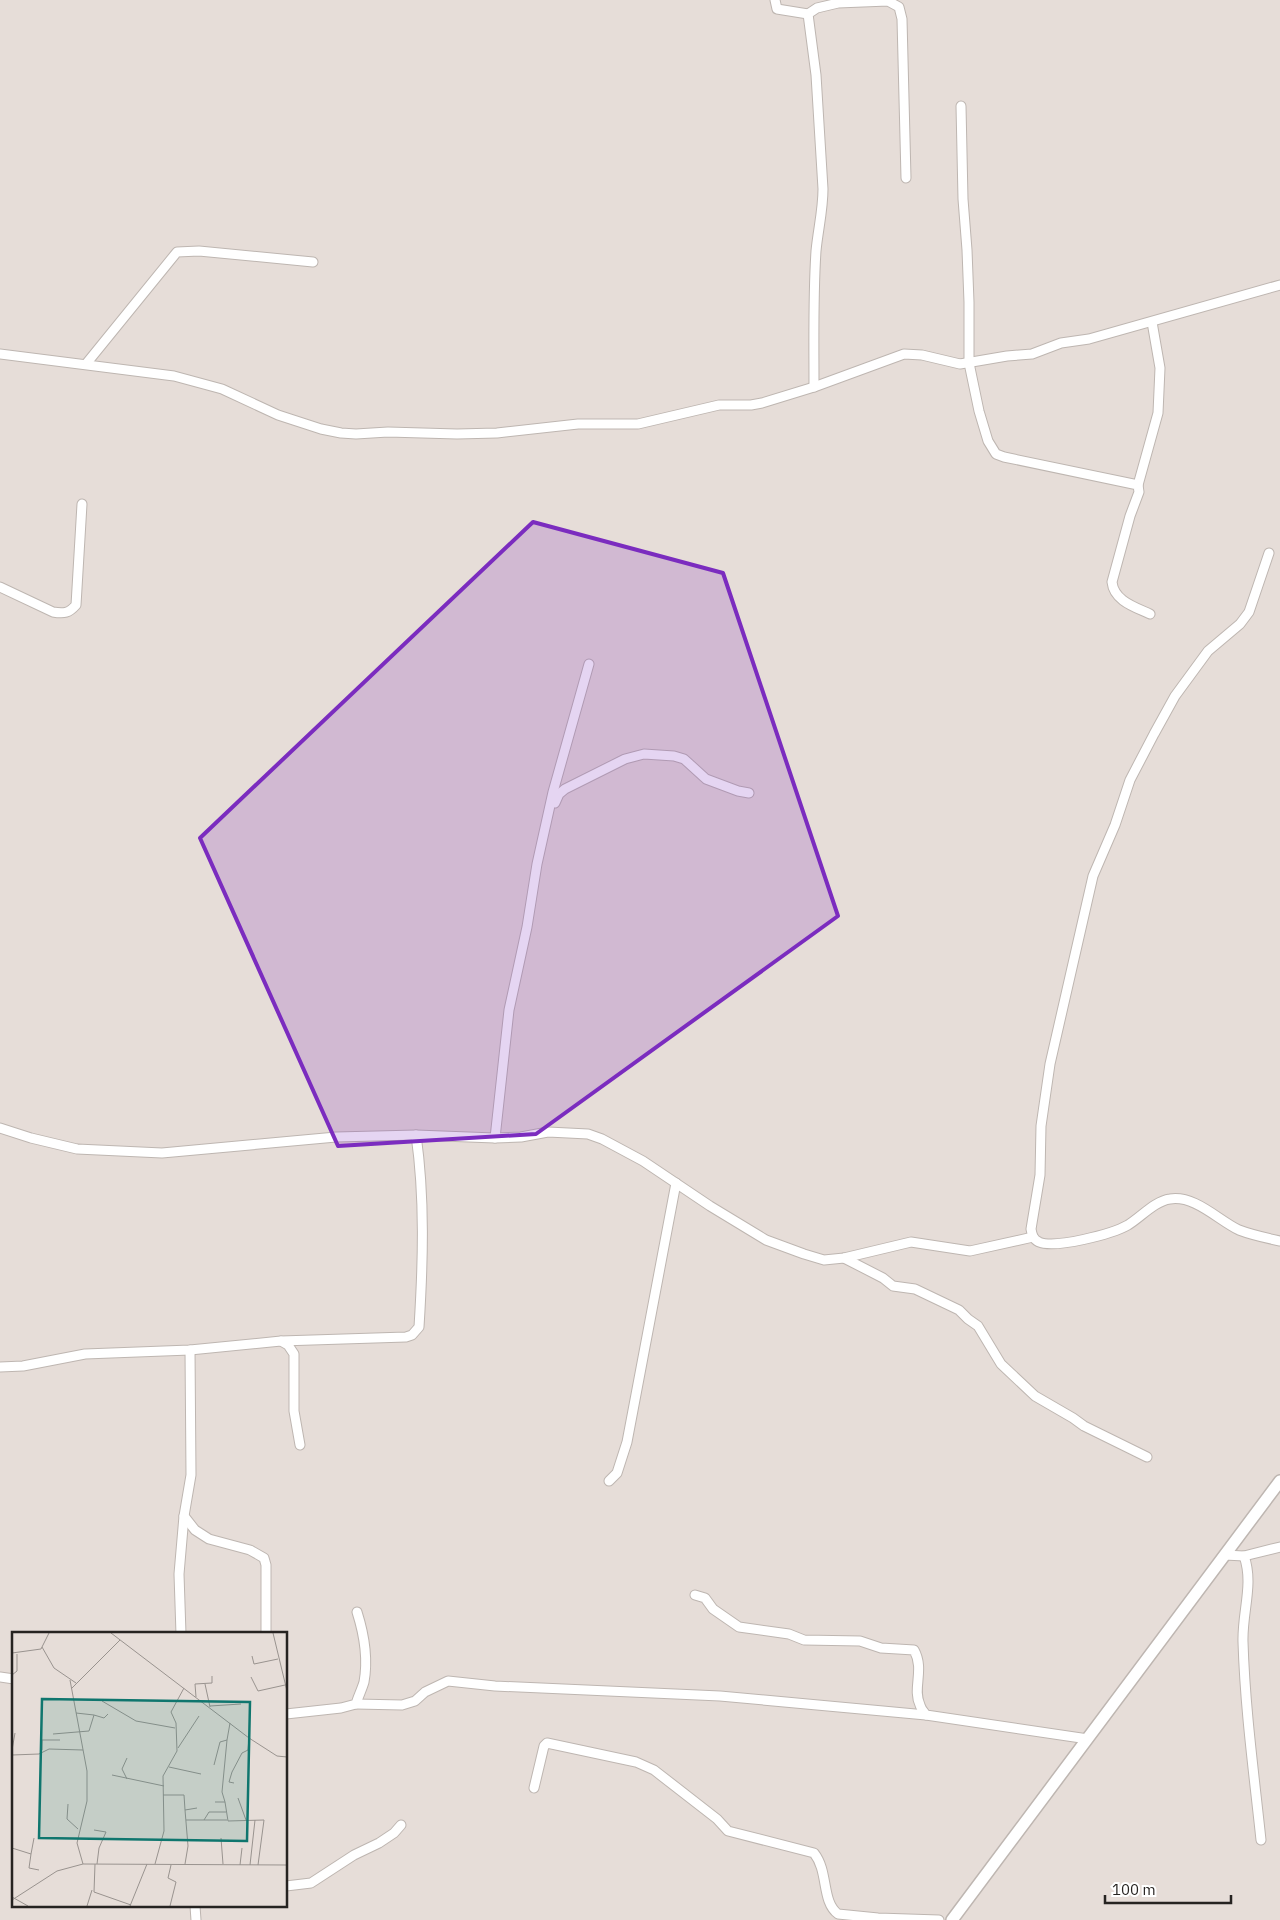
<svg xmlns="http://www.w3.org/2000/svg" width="1280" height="1920" viewBox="0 0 1280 1920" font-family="'IBM Plex Sans',sans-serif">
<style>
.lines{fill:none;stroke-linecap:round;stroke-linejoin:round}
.street-casing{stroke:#beb6b1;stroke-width:11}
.secondary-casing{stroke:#beb6b1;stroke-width:14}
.street{stroke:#fff;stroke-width:9}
.secondary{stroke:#fff;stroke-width:11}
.marked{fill:#7b2cbf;fill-opacity:0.2;stroke:#7b2cbf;stroke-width:4;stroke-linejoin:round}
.inset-road{fill:none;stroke:#99938f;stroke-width:1}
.view{fill:#0f766e;fill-opacity:0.15;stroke:#0f766e;stroke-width:2.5}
.inset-edge{fill:none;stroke:#262321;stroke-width:2.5}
</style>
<rect width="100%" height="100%" fill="#e6ddd8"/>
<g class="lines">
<g class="street-casing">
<g id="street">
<path d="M775,0l2,9 31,5 8,61 7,114c0,21 -5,41 -7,62 -3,45 -2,90 -2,136"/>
<path d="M808,14l9,-6 21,-5 50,-2 11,6 3,12 4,159"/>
<path d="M961,106l2,93 4,51 2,52v61l10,48 9,30 8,13 8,3 134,28 1,7 -9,24 -18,66c2,19 23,25 38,32"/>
<path d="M0,354l174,22 48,13 56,26 43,14 20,4 15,1 32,-2 69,2 40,-1 81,-9h60l81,-19h32l11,-2 52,-16 90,-33 18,1 38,9 47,-8 25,-2 29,-11 28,-4 191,-54"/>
<path d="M86,364l91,-112 22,-1 114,11"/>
<path d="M1138,485l20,-72 2,-45 -8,-46"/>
<path d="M1269,553l-20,59 -9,12 -32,27 -33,45 -21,38 -24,46 -15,45 -22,51 -43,188 -9,62 -1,49 -9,54c1,6 2,10 8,13 16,7 73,-8 89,-17 13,-8 27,-24 42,-26 25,-4 48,21 69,31 13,5 27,8 41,11"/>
<path d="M0,587l53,25c11,2 16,1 23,-7l6,-101"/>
<path d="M555,803l4,-9 6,-5 60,-30 19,-5 30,2 10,3 22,20 32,12 11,2"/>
<path d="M0,1128l31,10 46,11 85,4 174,-16 80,-2 79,3 26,-1 27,-5 40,2 14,5 41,22 67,45 56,34 38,14 20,6 20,-2 67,-16 59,9 63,-14"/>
<path d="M495,1138l14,-128 18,-83 10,-63 16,-72 36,-128"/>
<path d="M844,1258l39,20 10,8 22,3 44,21 9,9 10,7 23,38 34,32 38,22 11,8 63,31"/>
<path d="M281,1341l125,-4 6,-2 7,-8c4,-64 6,-129 -3,-192"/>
<path d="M0,1367l23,-1 62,-12 105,-4 91,-9 7,4 6,9v57l6,34"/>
<path d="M609,1481l8,-8 10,-31 49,-259"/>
<path d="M184,1516l11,14 14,9 41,11 14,8 2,7v69"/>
<path d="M1225,1555l19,1 36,-9"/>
<path d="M1244,1556c10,28 -2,56 -1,86 2,66 11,132 18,198"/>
<path d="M695,1595l10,3 8,11 26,18 50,7 15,6 56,1 21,7 33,2c11,20 -2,38 6,55 1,4 4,7 6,10l162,24"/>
<path d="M181,1634l-2,-60 5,-58 7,-41 -1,-125"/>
<path d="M0,1677l14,2"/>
<path d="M356,1704l46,1 13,-4 10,-9 23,-11 47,5 225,10 206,19"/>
<path d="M286,1714l55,-6 15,-4c2,-7 6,-15 8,-22 4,-22 0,-48 -7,-70"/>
<path d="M534,1788l10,-42 3,-3 89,19 18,8 63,49 11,12 86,22c15,19 7,48 24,61l40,4 61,2"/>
<path d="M286,1886l25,-3 43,-28 25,-12 15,-10 7,-8"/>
<path d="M195,1906l1,14"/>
</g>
</g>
<g class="secondary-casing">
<path id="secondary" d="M952,1920l328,-439"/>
</g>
<use href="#street" class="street"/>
<use href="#secondary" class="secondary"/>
</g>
<path class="marked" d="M533,522l190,51 115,343 -302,218 -198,12 -138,-308z"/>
<g transform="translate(12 1632)">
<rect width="275" height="275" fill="#e6ddd8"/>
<path class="inset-road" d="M99,1l138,105 28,18 10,1M261,1l14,58M30,15l12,21 22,15M0,21l29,-4 8,-16M240,24l2,8 24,-5M0,43l5,-4v-17M239,45l7,14 27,-6M58,48l17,91v30l-10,42 6,21M193,52l5,23M59,57l49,-49M184,65l-1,-13 17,-1v-7M90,69l34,20 39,7M198,74l31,-2M64,81l18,2M41,102l36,-3 5,-16 10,3 4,-4M166,116l21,-32M0,118l3,-17M30,118v-10h18M0,123l27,-1 10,-5 34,1M115,126l-5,11 5,10M202,133l6,-23 7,-2 3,-17M157,135l32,7M100,143l52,11M222,151l-5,-1 3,-10 10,-19 6,-3 1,-12M151,163h21l1,15M226,166l8,22M203,170h10l3,19 36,-1 -6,45M213,170l-3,-10 5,-52M56,172l-1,15 11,10M174,188h41M192,188l5,-8h17M82,198l12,2 -7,16 -2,16M209,206l2,26M0,216l19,6 -2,14 10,2M19,222l3,-16M83,232l-1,28 37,13M143,232l9,-33 -1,-55 14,-25 -1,-28 -5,-11 13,-24M173,232l3,-18 -3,-36 12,-2M228,233l2,-17M238,233l5,-45M0,265l16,9M0,268l45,-29 26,-7 204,1M75,274l5,-16M118,274l17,-42M158,274l6,-24 -8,-4 3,-13"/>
<path class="view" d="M30,67l208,3 -3,139 -208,-3z"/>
<rect width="275" height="275" class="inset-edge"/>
</g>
<path d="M1105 1895v8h126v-8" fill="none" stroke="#262321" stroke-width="2.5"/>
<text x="1112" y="1895" font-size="15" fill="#262321" stroke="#ffffff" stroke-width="4" paint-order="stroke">100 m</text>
</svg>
